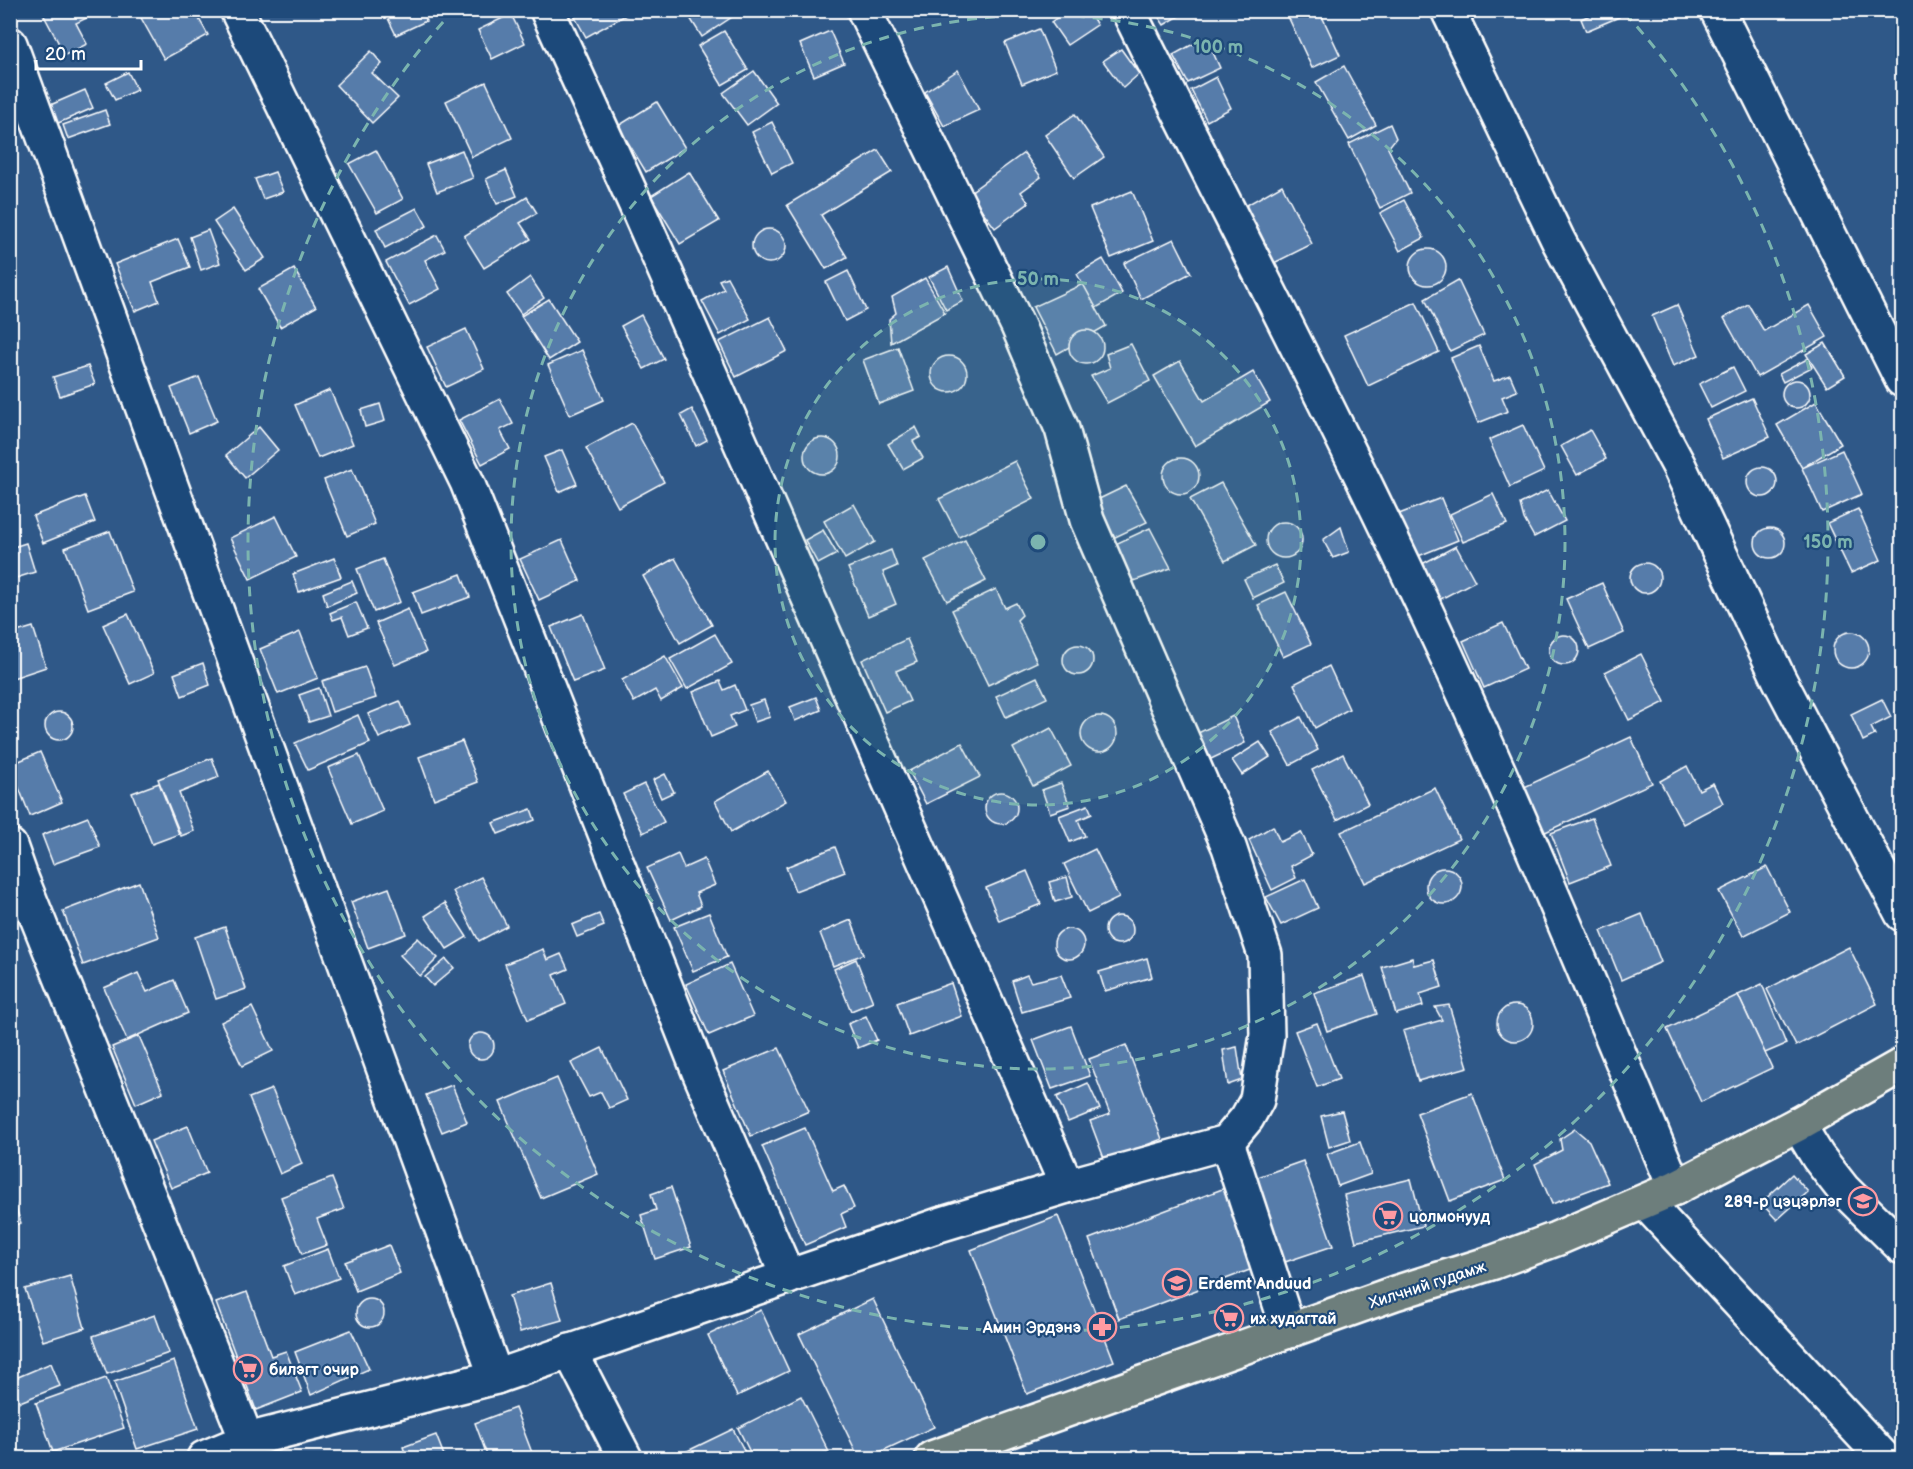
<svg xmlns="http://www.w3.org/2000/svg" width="1913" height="1469" viewBox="0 0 1913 1469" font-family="'Balsamiq Sans',sans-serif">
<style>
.building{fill:#577caa;stroke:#fff;stroke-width:1.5}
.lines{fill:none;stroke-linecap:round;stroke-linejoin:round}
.minor-casing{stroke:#fff;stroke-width:38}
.major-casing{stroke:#fff;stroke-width:38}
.minor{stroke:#1f4a7a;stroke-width:33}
.major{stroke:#6d7e7c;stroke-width:33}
.ring{fill:none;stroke:#7bb4af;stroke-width:3;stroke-dasharray:10 8}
.labels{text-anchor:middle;stroke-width:4.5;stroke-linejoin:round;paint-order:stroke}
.poi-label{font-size:16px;font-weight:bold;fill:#fff;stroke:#1f4a7a;text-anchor:start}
.street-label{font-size:16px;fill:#fff;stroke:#1f4a7a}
.centre{fill:#7bb4af;stroke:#1f4a7a;stroke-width:3}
.ring-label{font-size:18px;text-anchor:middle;font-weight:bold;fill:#7bb4af;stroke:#1f4a7a;stroke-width:4.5;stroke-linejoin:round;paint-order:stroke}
</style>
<rect width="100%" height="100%" fill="#2f5888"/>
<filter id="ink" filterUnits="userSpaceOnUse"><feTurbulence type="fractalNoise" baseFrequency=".0167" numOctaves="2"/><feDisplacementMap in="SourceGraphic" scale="12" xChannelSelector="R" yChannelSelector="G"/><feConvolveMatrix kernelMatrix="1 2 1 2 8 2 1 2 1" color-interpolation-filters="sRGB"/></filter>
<g filter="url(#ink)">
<g class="building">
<path d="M41,10h60v1l-25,12 11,21 -22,11z"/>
<path d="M149,10h45l14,25 -44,24 -24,-43z"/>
<path d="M384,10h38l4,11 -30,14z"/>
<path d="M571,10h52l3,5 -40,22z"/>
<path d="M685,10h43l4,7 -30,20z"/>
<path d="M909,10h17l-13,7z"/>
<path d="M1068,10h20l9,15 -30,20 -16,-23z"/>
<path d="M1154,10h24l3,5 -17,10z"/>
<path d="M1285,10h34l21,45 -28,13z"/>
<path d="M1601,10h15l3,7 -33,14 -5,-12z"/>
<path d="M511,14l14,29 -33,16 -14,-29z"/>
<path d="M1039,29l17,41 -34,14 -17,-41z"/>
<path d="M724,31l24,39 -26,15 -24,-39z"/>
<path d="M830,31l14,32 -30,13 -14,-32z"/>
<path d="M1206,37l14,31 -32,15 -15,-28z"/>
<path d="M1121,49l18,25 -16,14 -20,-27z"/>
<path d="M371,51l11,13 -10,9 26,25 -26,25 -36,-38z"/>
<path d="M1344,66l32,59 -27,15 -33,-58z"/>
<path d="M958,70l21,40 -35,16 -19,-34z"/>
<path d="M754,71l23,32 -30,22 -24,-32z"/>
<path d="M128,72l9,18 -22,10 -9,-17z"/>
<path d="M1216,77l15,31 -24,13 -16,-31z"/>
<path d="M486,82l26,56 -40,19 -26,-56z"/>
<path d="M85,90l8,18 -37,16 -8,-18z"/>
<path d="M657,102l28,46 -39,24 -28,-46z"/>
<path d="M105,110l5,14 -42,15 -5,-14z"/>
<path d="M1075,114l29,43 -30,21 -29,-43z"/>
<path d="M772,122l20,41 -20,10 -20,-41z"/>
<path d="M1390,124l6,14 -8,10 22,45 -30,15 -31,-64z"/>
<path d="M376,150l27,49 -26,14 -28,-49z"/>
<path d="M462,150l11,28 -36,14 -11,-28z"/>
<path d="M878,150l14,22 -71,43 26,42 -21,12 -39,-64z"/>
<path d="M1024,153l17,24 -20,15 8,11 -34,25 -26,-35z"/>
<path d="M506,170l11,26 -20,8 -11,-25z"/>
<path d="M275,172l8,20 -20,7 -8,-20z"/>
<path d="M689,172l30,49 -39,23 -29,-48z"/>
<path d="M1282,185l30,59 -38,19 -29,-57z"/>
<path d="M1132,191l21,50 -42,17 -21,-50z"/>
<path d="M527,197l10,16 -17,10 11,16 -47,29 -20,-32z"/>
<path d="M1404,200l20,38 -24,13 -20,-38z"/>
<path d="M417,208l10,18 -42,22 -9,-19z"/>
<path d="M233,209l32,49 -19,12 -32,-48z"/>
<circle cx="769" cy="246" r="17"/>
<path d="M208,230l12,33 -19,7 -11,-33z"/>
<path d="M437,235l8,15 -20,10 15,29 -31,16 -23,-43z"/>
<path d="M178,239l12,28 -38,15 7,19 -24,10 -20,-47z"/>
<path d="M1174,239l17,34 -50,26 -17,-36z"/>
<circle cx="1428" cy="267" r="18"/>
<path d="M1103,259l19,34 -26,15 -19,-34z"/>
<path d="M948,267l15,34 -17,9 -17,-33z"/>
<path d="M294,269l22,38 -36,20 -22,-38z"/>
<path d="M848,271l18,39 -21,11 -19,-39z"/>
<path d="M530,277l14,21 -23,16 -14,-20z"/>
<path d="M727,277l23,42 -30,16 -18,-34 22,-12 -5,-9z"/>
<path d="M925,278l20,35 -54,30 -2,-24 7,-6 -4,-16z"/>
<path d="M1458,280l26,55 -34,16 -25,-52z"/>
<path d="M1083,284l23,42 -49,28 -24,-47z"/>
<path d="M549,299l28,43 -28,18 -28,-44z"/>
<path d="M1416,302l23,50 -71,34 -24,-51z"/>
<path d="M1748,304l16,27 45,-26 18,32 -70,40 -33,-59z"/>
<path d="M1677,305l22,50 -26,11 -21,-50z"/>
<path d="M641,315l23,44 -20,10 -23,-43z"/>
<path d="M770,317l17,34 -51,26 -17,-35z"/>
<path d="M466,329l18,40 -38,18 -19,-40z"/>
<circle cx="1086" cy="347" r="17"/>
<path d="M1825,343l20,33 -18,11 -21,-33z"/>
<path d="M1131,344l19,37 -43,22 -16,-27 19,-8 -4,-14z"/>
<path d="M1479,346l15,35 16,-6 7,16 -15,6 6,14 -30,12 -27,-65z"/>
<path d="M898,347l16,44 -35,13 -16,-44z"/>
<path d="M582,350l22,50 -34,15 -22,-50z"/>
<circle cx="949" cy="374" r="18"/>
<path d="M1807,359l5,8 -29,15 -4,-8z"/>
<path d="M1180,361l24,40 49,-29 17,30 -75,44 -41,-70z"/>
<path d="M88,366l7,18 -35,12 -7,-19z"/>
<path d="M1733,367l12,24 -34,17 -12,-24z"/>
<path d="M199,377l18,44 -28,12 -18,-45z"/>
<circle cx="1796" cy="394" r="14"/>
<path d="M330,390l23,54 -35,14 -23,-53z"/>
<path d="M1752,398l18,39 -47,21 -17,-39z"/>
<path d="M500,399l13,25 -13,6 10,19 -28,15 -23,-44z"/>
<path d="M1816,402l25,42 -39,24 -25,-43z"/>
<path d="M380,404l5,17 -20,6 -4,-17z"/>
<path d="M692,409l15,31 -11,6 -15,-31z"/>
<path d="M632,423l32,59 -46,25 -32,-59z"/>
<path d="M1523,425l21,46 -34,16 -21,-47z"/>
<path d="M259,427l19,23 -33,28 -19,-23z"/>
<path d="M916,427l5,10 -8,4 10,17 -20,11 -15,-25z"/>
<path d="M1590,430l16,29 -29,16 -16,-29z"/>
<circle cx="822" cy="456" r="18"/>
<path d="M562,450l15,34 -18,8 -15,-35z"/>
<path d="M1842,450l20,44 -40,18 -20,-44z"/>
<circle cx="1181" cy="476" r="18"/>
<path d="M1015,461l19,38 -75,38 -20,-38z"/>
<circle cx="1762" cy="482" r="15"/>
<path d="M352,469l23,55 -28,12 -23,-56z"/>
<path d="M1221,483l35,62 -31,16 -35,-62z"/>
<path d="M1126,486l21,36 -38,18 -14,-39z"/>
<path d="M1548,490l17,31 -31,16 -10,-18 -4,-15z"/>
<path d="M1493,494l14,30 -44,18 -13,-28z"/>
<path d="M85,496l10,26 -52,21 -10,-27z"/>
<path d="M1441,498l17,42 -42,17 -17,-43z"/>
<path d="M854,504l21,38 -30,17 -21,-38z"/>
<path d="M1858,509l23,51 -30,13 -24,-50z"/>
<path d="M276,516l20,41 -46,22 -20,-41z"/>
<circle cx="1284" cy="540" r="18"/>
<path d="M1341,527l8,25 -16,6 -10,-18z"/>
<path d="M1150,528l21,40 -43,15 -17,-37z"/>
<circle cx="1770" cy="543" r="15"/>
<path d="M823,530l14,24 -19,10 -13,-24z"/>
<path d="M110,531l23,61 -45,17 -23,-61z"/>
<path d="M562,540l18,41 -41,19 -19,-41z"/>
<path d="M965,540l21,41 -39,20 -22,-41z"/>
<path d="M26,543l9,29 -25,8v-32z"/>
<path d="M1456,546l19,35 -36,19 -19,-35z"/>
<path d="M891,550l6,16 -14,6 13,32 -28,12 -20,-48z"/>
<path d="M334,558l7,19 -42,15 -6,-18z"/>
<path d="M675,558l37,67 -32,18 -37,-67z"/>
<path d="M383,559l17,43 -26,10 -17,-43z"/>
<circle cx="1645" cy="578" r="15"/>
<path d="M1275,565l9,18 -31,15 -9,-19z"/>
<path d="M461,574l9,23 -49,18 -8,-23z"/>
<path d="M352,581l5,12 -30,13 -4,-13z"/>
<path d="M1602,583l22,50 -35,16 -23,-50z"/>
<path d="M996,589l9,19 11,-5 6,12 -5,5 20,42 -49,23 -36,-75z"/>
<path d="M1286,592l25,52 -28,13 -25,-52z"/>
<path d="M356,602l11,26 -18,7 -7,-18 -9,3 -3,-7z"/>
<path d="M408,609l18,43 -31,13 -19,-42z"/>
<path d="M128,614l26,59 -24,11 -27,-59z"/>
<path d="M583,614l22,56 -32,12 -22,-55z"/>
<path d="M1503,623l22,46 -41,19 -21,-47z"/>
<path d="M33,627l13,40 -36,12v-45z"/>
<path d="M300,632l18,46 -40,16 -18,-45z"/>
<circle cx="1851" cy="650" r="18"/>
<path d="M715,634l17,30 -45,25 -17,-30z"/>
<circle cx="1564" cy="650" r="15"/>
<path d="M907,639l10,23 -21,9 14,30 -25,11 -23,-52z"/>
<circle cx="1078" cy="660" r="15"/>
<path d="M1641,654l24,48 -36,18 -24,-48z"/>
<path d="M665,656l18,32 -22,13 -6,-11 -21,12 -12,-22z"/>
<path d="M203,663l7,22 -28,11 -8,-22z"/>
<path d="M1329,666l20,43 -34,19 -21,-44z"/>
<path d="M365,667l11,31 -44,14 -10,-31z"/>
<path d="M1037,677l10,21 -41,19 -10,-21z"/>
<path d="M720,681l4,9 11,-5 10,25 -15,6 5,11 -24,10 -18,-45z"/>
<path d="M319,688l9,28 -19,6 -10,-27z"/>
<path d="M816,697l5,13 -26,11 -5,-14z"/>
<path d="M1882,699l9,18 -20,10 4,8 -12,6 -12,-27z"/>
<path d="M764,700l6,17 -15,5 -6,-17z"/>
<path d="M400,701l10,24 -31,13 -11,-24z"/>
<circle cx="59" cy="726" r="14"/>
<path d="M358,715l12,28 -62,27 -13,-27z"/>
<path d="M1233,716l12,27 -34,16 -13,-26z"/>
<circle cx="1099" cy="734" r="18"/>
<path d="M1301,717l17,33 -28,15 -18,-33z"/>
<path d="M1051,728l20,38 -38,20 -20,-38z"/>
<path d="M1631,737l21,46 -111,51 -21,-45z"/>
<path d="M462,741l16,41 -44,17 -15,-42z"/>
<path d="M1260,742l10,15 -28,18 -10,-15z"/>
<path d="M962,743l18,34 -54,27 -17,-33z"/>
<path d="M40,752l22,50 -32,14 -20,-51z"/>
<path d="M1343,754l25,50 -31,16 -25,-50z"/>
<path d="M359,755l24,56 -31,13 -24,-56z"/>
<path d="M212,758l7,19 -40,16 15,38 -13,5 -23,-57z"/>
<path d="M1687,766l12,24 14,-7 10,20 -40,21 -23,-43z"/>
<path d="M768,771l18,30 -55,31 -16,-31z"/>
<path d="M665,774l9,18 -13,6 -8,-18z"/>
<path d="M159,783l20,51 -27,10 -20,-51z"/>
<path d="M1061,783l9,23 -20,7 -8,-23z"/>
<path d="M644,784l20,38 -21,11 -20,-39z"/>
<path d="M1435,788l24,51 -94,44 -24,-51z"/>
<circle cx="1001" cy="808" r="16"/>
<path d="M1088,805l4,9 -14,6 7,16 -15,6 -11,-26z"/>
<path d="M531,809l4,11 -37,14 -5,-11z"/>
<path d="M88,817l12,30 -47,17 -11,-29z"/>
<path d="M1592,818l19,48 -41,16 -19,-49z"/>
<path d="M1273,826l7,16 21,-10 11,23 -21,11 5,12 -24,12 -23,-50z"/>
<path d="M835,847l10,25 -50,19 -9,-24z"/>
<path d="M1095,849l24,49 -31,15 -24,-49z"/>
<path d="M678,854l6,14 20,-9 11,26 -19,8 5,13 -30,14 -24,-52z"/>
<path d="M1767,867l23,45 -47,24 -24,-45z"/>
<circle cx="1444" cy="886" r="18"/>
<path d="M1027,871l14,33 -42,17 -13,-33z"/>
<path d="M481,877l26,49 -28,15 -26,-50z"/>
<path d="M1067,877l5,20 -17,5 -6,-20z"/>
<path d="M1305,879l13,29 -37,17 -15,-28z"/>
<path d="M139,882l20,55 -76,28 -20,-54z"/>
<path d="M389,888l17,46 -38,14 -17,-46z"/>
<path d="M445,903l22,34 -20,12 -22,-33z"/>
<path d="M709,913l18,44 -34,14 -19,-44z"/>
<path d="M599,914l5,12 -27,11 -5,-12z"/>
<path d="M1642,914l19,48 -40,18 -20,-49z"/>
<circle cx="1119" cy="930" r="14"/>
<path d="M851,920l13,34 -31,12 -13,-33z"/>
<path d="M225,927l21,62 -30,10 -21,-62z"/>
<circle cx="1069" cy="944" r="15"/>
<path d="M418,938l20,20 -18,18 -20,-21z"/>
<path d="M1849,947l28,57 -81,42 -29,-57z"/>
<path d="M543,949l4,11 14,-6 7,15 -14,6 12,29 -38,16 -23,-56z"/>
<path d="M1147,958l5,19 -47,14 -6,-19z"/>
<path d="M1412,958l2,7 20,-5 8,27 -22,7 3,12 -27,8 -14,-47z"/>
<path d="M446,959l8,9 -21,18 -8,-9z"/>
<path d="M856,959l17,43 -22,9 -17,-42z"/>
<path d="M730,964l23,52 -44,19 -23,-51z"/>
<path d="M138,973l9,19 27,-12 14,33 -61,27 -23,-52z"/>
<path d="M1027,975l4,7 30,-7 9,23 -48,14 -10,-31z"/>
<path d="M1364,976l13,38 -50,17 -13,-38z"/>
<path d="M951,983l11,33 -53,20 -12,-33z"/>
<path d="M1762,984l24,60 -21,9 -27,-58z"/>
<path d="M1738,995l34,73 -71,34 -34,-73z"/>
<path d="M1449,1005l19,62 -50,14 -15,-50 39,-11 -7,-13z"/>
<circle cx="1515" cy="1023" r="18"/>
<path d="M252,1007l21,44 -31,15 -21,-44z"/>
<path d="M866,1016l11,24 -19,8 -10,-24z"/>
<path d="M1317,1023l22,56 -22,8 -22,-56z"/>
<path d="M1071,1026l19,50 -38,13 -19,-49z"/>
<circle cx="481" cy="1046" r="13"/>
<path d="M139,1036l24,56 -27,12 -24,-57z"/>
<path d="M1126,1045l36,94 -57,22 -15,-40 20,-7 -21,-55z"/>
<path d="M1237,1047l5,33 -14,5 -5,-35z"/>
<path d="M602,1048l25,52 -18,8 -8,-16 -12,5 -18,-34z"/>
<path d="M779,1048l30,63 -58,25 -28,-65z"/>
<path d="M557,1078l41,96 -57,24 -41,-96z"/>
<path d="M1088,1083l12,26 -32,13 -11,-25z"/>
<path d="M452,1085l15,37 -25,10 -16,-37z"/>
<path d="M272,1089l30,75 -22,10 -31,-76z"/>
<path d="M1472,1093l33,87 -55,21 -33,-88z"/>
<path d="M1342,1111l8,29 -21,7 -8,-31z"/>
<path d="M188,1126l19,47 -36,15 -20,-47z"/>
<path d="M805,1128l28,63 11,-5 10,22 -13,6 5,13 -41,18 -43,-99z"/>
<path d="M1575,1129l14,12 19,42 -56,21 -17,-40 27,-14 -2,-11z"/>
<path d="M1360,1142l11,32 -33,12 -11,-32z"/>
<path d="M1303,1161l30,85 -51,17 -30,-84z"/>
<path d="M1792,1174l16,18 -31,28 -16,-17z"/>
<path d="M332,1178l12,31 -27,10 10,26 -25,9 -21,-57z"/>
<path d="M1411,1179l12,47 -67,16 -12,-47z"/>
<path d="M671,1187l20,60 -36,12 -14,-44 15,-5 -5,-16z"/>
<path d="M1225,1188l30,80 -136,51 -30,-80z"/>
<path d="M13,1199l8,24 -11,4v-27z"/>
<path d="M1058,1216l56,145 -87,33 -56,-144z"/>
<path d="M389,1245l11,28 -44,18 -11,-29z"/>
<path d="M328,1249l11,29 -44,17 -11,-29z"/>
<path d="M70,1276l15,52 -42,13 -18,-52z"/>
<path d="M551,1283l11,37 -42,12 -11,-36z"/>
<path d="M247,1292l24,64 15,-5 16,41 -46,18 -40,-107z"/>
<path d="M873,1299l61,128 -67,31h-8l-60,-124z"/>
<circle cx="370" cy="1313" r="14"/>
<path d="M761,1310l28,61 -52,25 -29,-61z"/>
<path d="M155,1315l14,38 -62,21 -14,-38z"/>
<path d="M351,1330l18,39 -58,26 -16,-43z"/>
<path d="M174,1361l24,68 -61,20 -23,-67z"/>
<path d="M51,1363l9,23 -40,16 -9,-22z"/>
<path d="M106,1378l18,50 -71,24 -17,-49z"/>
<path d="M801,1396l28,56 -14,6h-62l-15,-30z"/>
<path d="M515,1408l19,50h-46l-13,-35z"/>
<path d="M733,1429l15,29h-75z"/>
<path d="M436,1435l9,23h-38l-4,-11z"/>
</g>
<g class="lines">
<g class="minor-casing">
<g id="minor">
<path d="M237,10l230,472 232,590 89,205"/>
<path d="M547,10l93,204 427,972"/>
<path d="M1128,10c109,221 224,438 326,662 78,170 149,343 221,516"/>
<path d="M1448,10l110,230 121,226 100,213 123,235"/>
<path d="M1717,10l185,370"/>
<path d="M10,44l486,1333"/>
<path d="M10,846l12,34 225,560"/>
<path d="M1798,1124l20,33 25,32 59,58"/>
<path d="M1227,1142l62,189"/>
<path d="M1645,1202l239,256"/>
<path d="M570,1351l55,107"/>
<path d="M204,1458l43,-18 249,-63 443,-152 128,-39 160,-44 20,-24 10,-18 10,-65 -2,-80 -36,-108 -142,-327 -25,-91 -44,-103 -154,-316"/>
</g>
</g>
<g class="major-casing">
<path id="major" d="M932,1458l463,-165 99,-31 62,-23 119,-51 123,-64 104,-59"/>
</g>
<use href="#minor" class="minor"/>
<use href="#major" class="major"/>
</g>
</g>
<circle cx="1038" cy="542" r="263" fill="#7bb4af" fill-opacity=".12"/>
<g class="ring">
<circle cx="1038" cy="542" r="263"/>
<circle cx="1038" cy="542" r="527"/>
<path d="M1625 13A790 790 0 1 1 451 13"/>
</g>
<defs>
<g id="school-ring" transform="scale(1.5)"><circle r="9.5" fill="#1f4a7a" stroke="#ff9aa2" stroke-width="1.5"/><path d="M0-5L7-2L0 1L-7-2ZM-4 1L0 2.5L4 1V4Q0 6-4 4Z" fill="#ff9aa2"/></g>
<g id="supermarket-ring" transform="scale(1.5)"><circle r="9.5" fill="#1f4a7a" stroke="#ff9aa2" stroke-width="1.5"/><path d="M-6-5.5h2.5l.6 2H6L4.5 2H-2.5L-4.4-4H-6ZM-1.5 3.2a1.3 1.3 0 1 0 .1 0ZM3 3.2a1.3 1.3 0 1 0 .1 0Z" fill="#ff9aa2"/></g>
<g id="pharmacy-ring" transform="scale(1.5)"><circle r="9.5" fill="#1f4a7a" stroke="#ff9aa2" stroke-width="1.5"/><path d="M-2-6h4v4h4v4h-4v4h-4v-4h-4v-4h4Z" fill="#ff9aa2"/></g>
</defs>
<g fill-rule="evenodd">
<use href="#school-ring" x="1863" y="1201"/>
<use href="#supermarket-ring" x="1388" y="1216"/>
<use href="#school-ring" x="1177" y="1283"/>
<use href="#supermarket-ring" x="1229" y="1318"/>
<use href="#pharmacy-ring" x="1102" y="1327"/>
<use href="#supermarket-ring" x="248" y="1369"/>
</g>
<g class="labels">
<g class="poi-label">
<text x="1842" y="1207" text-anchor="end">289-р цэцэрлэг</text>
<text x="1409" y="1222">цолмонууд</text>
<text x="1198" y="1289">Erdemt Anduud</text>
<text x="1250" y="1324">их худагтай</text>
<text x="1081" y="1333" text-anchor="end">Амин Эрдэнэ</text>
<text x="269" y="1375">билэгт очир</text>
</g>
<g class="street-label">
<text transform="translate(1427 1284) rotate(-18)" y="6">Хилчний гудамж</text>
</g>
</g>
<circle cx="1038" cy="542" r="9" class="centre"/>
<g class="ring-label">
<text x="1218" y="53">100 m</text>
<text x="1038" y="285">50 m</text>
<text x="1828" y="548">150 m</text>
</g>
<rect width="1913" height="1469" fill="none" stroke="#1f4a7a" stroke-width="36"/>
<rect x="18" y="18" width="1877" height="1433" fill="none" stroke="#fff" stroke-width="2" filter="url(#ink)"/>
<path d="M36 60v9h105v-9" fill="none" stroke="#ffffff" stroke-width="3"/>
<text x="45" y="60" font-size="18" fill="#ffffff" stroke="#1f4a7a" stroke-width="4.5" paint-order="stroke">20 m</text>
</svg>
